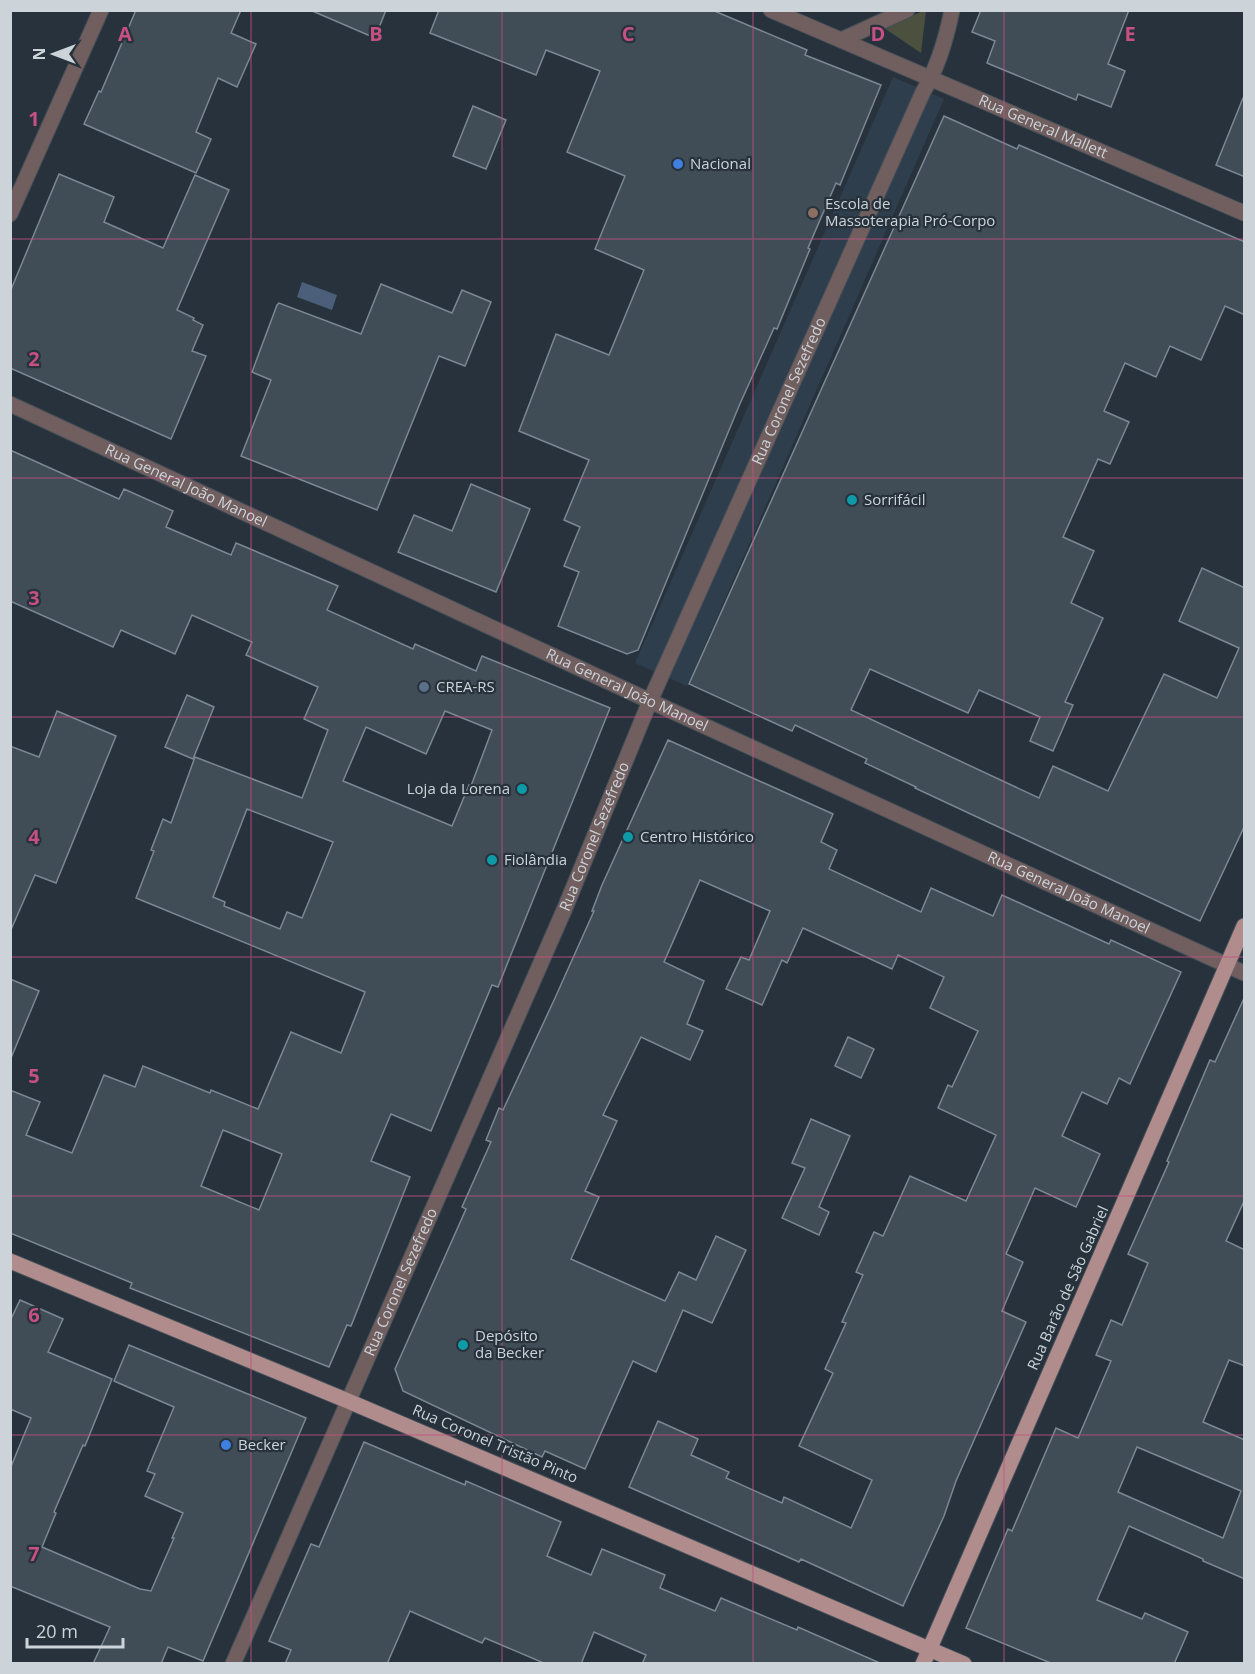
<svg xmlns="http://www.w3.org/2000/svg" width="1255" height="1674" viewBox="0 0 1255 1674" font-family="'Open Sans',sans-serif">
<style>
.built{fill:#2e3e4c}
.green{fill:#4b513e}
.water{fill:#4b5f7b}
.building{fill:#404c56;stroke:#7b8893;stroke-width:1.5;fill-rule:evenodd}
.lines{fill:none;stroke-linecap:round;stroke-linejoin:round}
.minor-casing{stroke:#454f58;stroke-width:17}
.major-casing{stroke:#454f58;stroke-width:17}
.minor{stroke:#715f5f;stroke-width:15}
.major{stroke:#b08c8c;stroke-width:15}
.grid{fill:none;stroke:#c55081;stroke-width:1.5;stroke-opacity:0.55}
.shop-dot{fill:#3f7fe0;stroke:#27323c;stroke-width:2}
.education-dot{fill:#8d6e63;stroke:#27323c;stroke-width:2}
.culture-dot{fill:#0f9aa8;stroke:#27323c;stroke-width:2}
.service-dot{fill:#5c6f8a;stroke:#27323c;stroke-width:2}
.labels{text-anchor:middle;stroke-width:4.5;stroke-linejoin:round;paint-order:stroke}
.street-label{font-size:15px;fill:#ccd3d9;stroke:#27323c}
.poi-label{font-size:15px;fill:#ccd3d9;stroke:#27323c;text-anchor:start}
.grid-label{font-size:20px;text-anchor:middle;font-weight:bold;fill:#c55081;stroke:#27323c;stroke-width:4.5;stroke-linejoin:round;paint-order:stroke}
</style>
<rect width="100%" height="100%" fill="#27323c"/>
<path class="built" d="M893,77l51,22 -257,587 -52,-23z"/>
<path class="green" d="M923,11h3l-5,42 -37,-25z"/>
<path class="water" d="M302,282l35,13 -5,15 -35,-13z"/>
<g class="building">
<path d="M136,10h105l-10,23 25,11 -19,43 -19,-9 -22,54 15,7 -15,34 -112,-49 15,-33 2,1z"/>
<path d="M310,10h76l-11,28z"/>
<path d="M439,10h273l95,40 -2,5 76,30 -41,100 -4,-2 -28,65 2,1 -33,80 -3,-1 -35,78 -101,244 -11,4 -69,-28 21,-54 -15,-6 16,-39 -16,-7 25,-60 -70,-29 37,-97 53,21 35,-85 -49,-21 30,-73 -58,-24 33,-81 -54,-21 -10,25 -106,-42z"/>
<path d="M981,10h148l-21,54 17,7 -14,36 -33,-13 -2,6 -89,-37 8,-22 -23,-9z"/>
<path d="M1243,98h2v79l-29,-12z"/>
<path d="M473,106l33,14 -20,49 -33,-13z"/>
<path d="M944,116l73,33 2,-4 226,97v73l-20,-9 -24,54 -31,-14 -14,31 -31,-14 -21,48 25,11 -19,42 -12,-5 -35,78 31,14 -23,52 32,15 -38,84 8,3 -20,46 -23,-10 10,-24 -61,-27 -11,23 -98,-44 -19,41 188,88 14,-32 55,25 56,-117 53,24 22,-50 -60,-27 23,-53 43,20v237l-45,96 -285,-133 1,-1 -51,-24 2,-4 -72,-34 -3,6 -103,-47z"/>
<path d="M59,174l55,23 -10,25 59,26 32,-73 34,15 -52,120 17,8 -1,2 10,5 -11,26 14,5 -35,83 -161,-71v-76z"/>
<path d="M381,284l71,29 10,-23 29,12 -26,64 -26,-10 -62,154 -136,-54 30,-76 -19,-8 25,-67 2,-2 82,31z"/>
<path d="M10,450l109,49 5,-10 49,22 -7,16 65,28 5,-12 102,43 -11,24 86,39 2,-5 61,27 6,-15 128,52 -112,279 -6,-2 -61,146 -40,-17 -20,47 39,16 -59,149 -4,-1 -18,42 -199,-79 2,-5 -122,-50v-143l30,12 -14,33 46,18 32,-78 31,12 8,-21 67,27 1,-3 47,19 33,-77 50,21 24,-61 -229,-94 18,-47 -3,-1 12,-31 8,4 24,-66 107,41 26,-68 -24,-11 14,-32 -72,-32 6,-13 -60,-27 -17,39 -54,-24 -8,17 -103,-46zM445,711l47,19 -21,56 -2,-1 -17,41 -109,-45 23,-54 60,27zM247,809l86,33 -31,76 -15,-6 -7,17 -56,-23 1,-4 -12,-5zM223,1130l59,24 -23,56 -58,-24z"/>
<path d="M471,484l59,25 -34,83 -98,-40 16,-37 38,16z"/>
<path d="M187,695l27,12 -21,52 -28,-12z"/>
<path d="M57,711l59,25 -60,147 -21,-8 -25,57v-186l29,11z"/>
<path d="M668,740l165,74 -12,28 16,8 -8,19 92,43 10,-24 62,28 9,-21 107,49 2,-4 70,32 -51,112 -11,-6 -12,26 -25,-12 -20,44 38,18 -24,53 -41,-19 -29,66 17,8 -21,49 24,11 -70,159 -12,35 -41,90 -102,-47 -2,3 -170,-75 29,-66 40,18 -7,16 38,17 -3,6 56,25 2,-6 67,31 21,-48 -73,-34 34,-73 -8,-4 21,-46 -4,-1 21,-47 -7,-3 18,-40 9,4 27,-60 56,25 30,-66 -58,-27 10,-23 4,2 26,-56 -48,-23 14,-31 -46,-22 -6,14 -89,-41 -16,35 -5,-3 -20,45 -36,-16 15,-32 8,3 21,-49 -70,-31 -36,82 40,19 -17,43 16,7 -13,29 -49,-23 -38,78 14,6 -32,70 14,6 -28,62 94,42 14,-29 17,8 20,-44 30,14 -34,73 -29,-13 -27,62 -23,-11 -48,108 -40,-18 -3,6 -139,-66 -8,-22 71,-160 -4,-2 29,-65 -5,-2 13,-32 4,2 52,-112 39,-87h-2l10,-26z"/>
<path d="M10,979l29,12 -28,67h-1z"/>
<path d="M1245,996v203l-19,42 19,9v116l-16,-6 -26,62 42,18v139l-42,-18v-2l-74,-33 -32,74 45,19 3,-6 43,19 -14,32h-121l-87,-36 42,-99 4,2 44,-103 22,10 33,-77 -15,-6 15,-35 11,5 26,-62 -20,-9 41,-92 -2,-1 43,-101 5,2zM1137,1447l104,44 -18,47 -105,-46z"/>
<path d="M848,1037l26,12 -13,29 -26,-12z"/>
<path d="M811,1119l39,17 -31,71 10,5 -10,23 -37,-17 23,-50 -13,-5z"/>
<path d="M20,1300l43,19 -15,33 64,27 -27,67 -2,-1 -29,67 2,1 -14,34 98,42 11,2 23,-53h-2l11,-25 -38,-17 10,-22 -8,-3 27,-64 -60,-26 15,-36 177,73 -103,243 -35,-14 -7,17h-68l17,-37 -100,-41v-117l21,-51 -21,-9v-88z"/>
<path d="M364,1442l101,43 1,-4 95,41 -14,34 44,19 11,-26 63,26 -5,13 55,23 6,-13 76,32 1,-3 84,37h-240l4,-9 -52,-23 -13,32h-35l-61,-26 -3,5 -72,-32 -23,53h-102l6,-14 -22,-9 42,-97 8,3z"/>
</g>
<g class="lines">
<g class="minor-casing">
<g id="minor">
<path id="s1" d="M771,10l473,203"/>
<path d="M841,40l66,-30"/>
<path d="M10,214l91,-204"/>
<path id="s2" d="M10,404l640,297 594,272"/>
<path id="s3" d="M233,1664l332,-756 85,-207 273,-609c15,-25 23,-52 29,-82"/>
</g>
</g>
<g class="major-casing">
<g id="major">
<path d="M10,1261l338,140 616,263"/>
<path d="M923,1664l321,-738"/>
</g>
</g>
<use href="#minor" class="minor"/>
<use href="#major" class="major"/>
</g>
<path class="grid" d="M251,10v1654M502,10v1654M753,10v1654M1004,10v1654M10,239h1234M10,478h1234M10,717h1234M10,957h1234M10,1196h1234M10,1435h1234"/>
<g class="shop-dot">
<circle cx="678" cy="164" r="6"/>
<circle cx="226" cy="1445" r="6"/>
</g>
<circle class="education-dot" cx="813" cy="213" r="6"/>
<g class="culture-dot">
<circle cx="852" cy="500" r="6"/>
<circle cx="522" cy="789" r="6"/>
<circle cx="628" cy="837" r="6"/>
<circle cx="492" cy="860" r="6"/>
<circle cx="463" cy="1345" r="6"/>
</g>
<circle class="service-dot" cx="424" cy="687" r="6"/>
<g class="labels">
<g class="street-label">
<text dy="5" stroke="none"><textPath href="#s1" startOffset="296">Rua General Mallett</textPath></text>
<text dy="5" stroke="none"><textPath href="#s3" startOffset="1389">Rua Coronel Sezefredo</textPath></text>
<text dy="5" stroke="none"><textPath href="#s2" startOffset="194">Rua General João Manoel</textPath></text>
<text dy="5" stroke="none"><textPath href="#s2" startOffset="680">Rua General João Manoel</textPath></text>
<text dy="5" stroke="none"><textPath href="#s3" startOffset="903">Rua Coronel Sezefredo</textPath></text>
<text dy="5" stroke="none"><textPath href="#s2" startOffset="1166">Rua General João Manoel</textPath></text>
<text dy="5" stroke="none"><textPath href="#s3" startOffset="417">Rua Coronel Sezefredo</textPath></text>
<text transform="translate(1068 1288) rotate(-66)" y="5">Rua Barão de São Gabriel</text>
<text transform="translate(495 1444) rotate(23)" y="5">Rua Coronel Tristão Pinto</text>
</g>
<g class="poi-label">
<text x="690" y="169">Nacional</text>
<text x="825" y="209">Escola de<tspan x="825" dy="17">Massoterapia Pró-Corpo</tspan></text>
<text x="864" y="505">Sorrifácil</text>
<text x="436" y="692">CREA-RS</text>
<text x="510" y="794" text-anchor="end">Loja da Lorena</text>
<text x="640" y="842">Centro Histórico</text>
<text x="504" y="865">Fiolândia</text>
<text x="475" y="1341">Depósito<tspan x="475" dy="17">da Becker</tspan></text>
<text x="238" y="1450">Becker</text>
</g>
</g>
<g class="grid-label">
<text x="125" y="41">A</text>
<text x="376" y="41">B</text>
<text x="628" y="41">C</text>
<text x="878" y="41">D</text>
<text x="1130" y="41">E</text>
<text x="34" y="126">1</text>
<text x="34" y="366">2</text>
<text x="34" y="605">3</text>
<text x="34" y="844">4</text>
<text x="34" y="1083">5</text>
<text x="34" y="1322">6</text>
<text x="34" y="1561">7</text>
</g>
<rect width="1255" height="1674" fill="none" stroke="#ccd3d9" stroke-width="24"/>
<g transform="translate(54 54) rotate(270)" stroke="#27323c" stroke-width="4.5" paint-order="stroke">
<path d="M0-4.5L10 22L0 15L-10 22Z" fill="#ccd3d9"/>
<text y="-9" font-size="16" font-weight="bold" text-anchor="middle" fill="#ccd3d9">N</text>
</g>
<path d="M27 1638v9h96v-9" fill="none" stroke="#ccd3d9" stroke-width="3"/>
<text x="36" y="1638" font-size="18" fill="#ccd3d9" stroke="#27323c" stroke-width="4.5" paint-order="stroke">20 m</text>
</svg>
